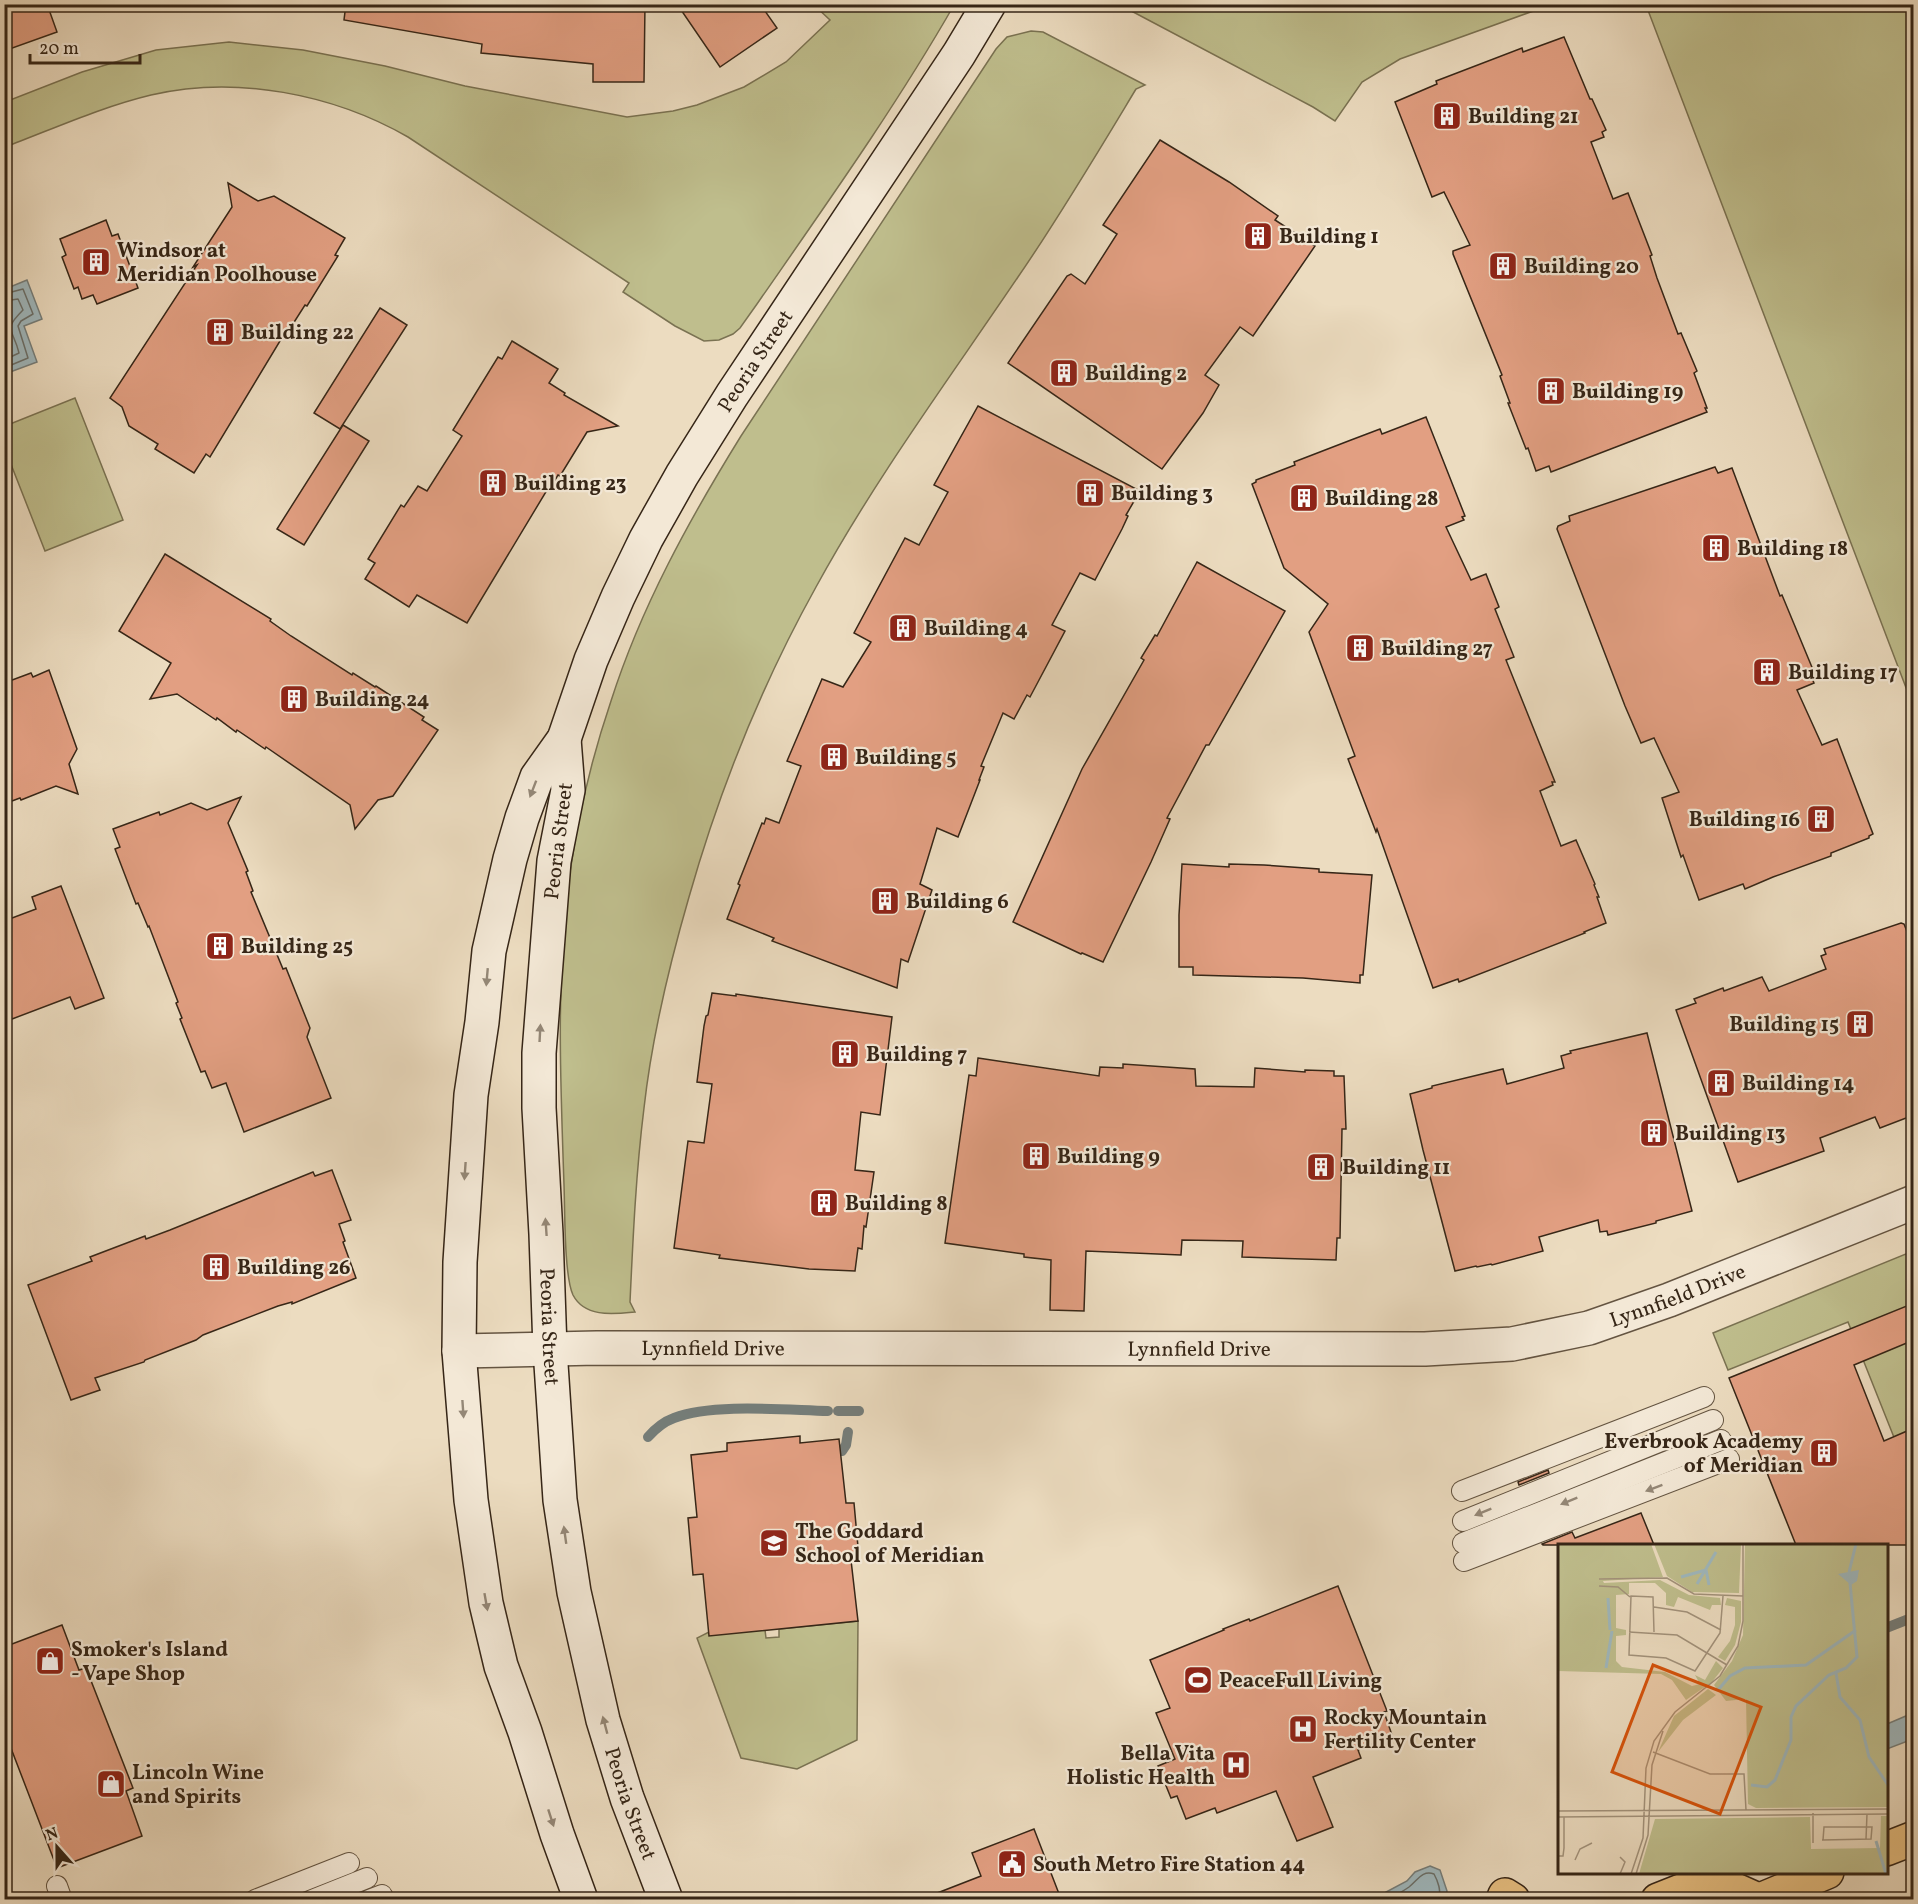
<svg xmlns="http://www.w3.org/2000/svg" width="1918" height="1904" viewBox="0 0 1918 1904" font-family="Vollkorn,serif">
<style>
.green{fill:#bfbe8d;stroke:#7a7252;stroke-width:1.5}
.water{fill:#9fb8be;stroke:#757e7b;stroke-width:1.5}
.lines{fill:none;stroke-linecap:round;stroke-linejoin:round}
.shore{stroke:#6a6f6a;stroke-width:1.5}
.stream{stroke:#757e7b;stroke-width:10}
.building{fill:#e29f82;stroke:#362617;stroke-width:1.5}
.service-casing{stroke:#645441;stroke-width:22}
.minor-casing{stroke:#645441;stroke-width:36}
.secondary-casing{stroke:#362617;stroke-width:36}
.primary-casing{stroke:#362617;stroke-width:36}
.service{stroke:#f3e8d6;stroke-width:20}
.minor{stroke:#f3e8d6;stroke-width:33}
.secondary{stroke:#f3e8d6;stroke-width:33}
.primary{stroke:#e6be80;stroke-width:33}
.oneway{fill:#948776}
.labels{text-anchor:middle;stroke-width:4.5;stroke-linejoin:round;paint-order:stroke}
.poi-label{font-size:21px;font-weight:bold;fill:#362617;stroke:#f3e8d6;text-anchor:start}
.street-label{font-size:21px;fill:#362617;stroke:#f3e8d6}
.inset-river{fill:none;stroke:#9fb8be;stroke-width:3}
.inset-road{fill:none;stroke:#a3937c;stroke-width:1.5}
.view{fill:#d6540d;fill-opacity:0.15;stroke:#d6540d;stroke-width:3}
.inset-edge{fill:none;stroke:#362617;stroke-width:3}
</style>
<rect width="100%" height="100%" fill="#ecdcc0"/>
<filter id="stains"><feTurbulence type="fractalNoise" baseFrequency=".00333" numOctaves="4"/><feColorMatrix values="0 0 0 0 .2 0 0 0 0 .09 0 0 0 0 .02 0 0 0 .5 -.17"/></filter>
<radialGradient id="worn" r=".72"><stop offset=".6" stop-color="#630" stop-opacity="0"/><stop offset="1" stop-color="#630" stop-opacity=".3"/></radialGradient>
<g class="green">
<path d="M814,5h140c-59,103 -129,201 -197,299l-17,24 -7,6 -14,6 -15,1 -29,-15 -52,-34 6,-9 -221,-146c-75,-43 -172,-62 -257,-42 -50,12 -98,34 -146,52v-45l77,-30 74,-22 73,-8 74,8 82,16 80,20 162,31 46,-6 24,-6 47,-18 42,-25 44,-42z"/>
<path d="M1120,5h430l-150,54 -38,23 -27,39 -22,-14z"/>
<path d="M1646,5h267v701z"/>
<path d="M1031,31l12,1 102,53 -9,4c-38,63 -76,127 -118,188 -69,102 -143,202 -202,310 -55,99 -96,201 -127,310 -20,69 -37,139 -45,211 -8,64 -11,129 -14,194l5,10c-21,2 -50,6 -62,-17 -9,-19 -8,-86 -9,-110 -3,-90 -7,-182 1,-272 7,-72 23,-144 46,-212 30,-94 78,-181 130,-265l255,-387 11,-12z"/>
<path d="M75,398l48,122 -78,31 -40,-102v-23z"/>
<path d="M1913,1251v234l-65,-163 -120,48 -15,-37z"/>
<path d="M858,1621l-1,119 -60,29 -56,-11 -44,-120 12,-6 56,-2 1,8 13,-1v-8z"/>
</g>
<g class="water">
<path d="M27,280l15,39 -18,7 13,36 -32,12v-85z"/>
<path d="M1913,1713v26l-26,10v-25z"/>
<path d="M1430,1866l10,4 7,21 -2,8h-72l34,-18 8,-9z"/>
</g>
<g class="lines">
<g class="shore">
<path d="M4,294l19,-5 10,25 -12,7 -3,5 10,32 -24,10"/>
<path d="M4,301l14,-2 5,11c-21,21 -10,18 -4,43l-15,7"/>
<path d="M1387,1900c7,-4 15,-8 22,-13 9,-7 13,-17 25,-13 5,9 6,15 6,26"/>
</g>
<g class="stream">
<path d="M838,1411h21"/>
<path d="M648,1437c7,-8 15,-15 26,-19 39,-15 111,-8 154,-7"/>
<path d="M842,1451l4,-6 2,-13"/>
<path d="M1886,1628l28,-11"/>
</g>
</g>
<g class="building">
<path d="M4,4h43l10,28 -53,19z"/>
<path d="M346,4h299l-1,78h-51v-18l-112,-11 1,-9 -138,-24z"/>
<path d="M677,4h83l17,24 -57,39z"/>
<path d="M1564,37l26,62h2l14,31 -4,2 2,5 -13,5 22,57 15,-6 24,62 -2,1 7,22 21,56 3,-1 16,38 -3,2 13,35h-2l2,4 -156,60 -2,-6 -13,5 -8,-23 -2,1 -18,-46h2l-10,-27 2,-1 -49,-121v-3l17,-6 -26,-53 -12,5 -37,-95 42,-18 -1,-3 86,-33 1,4z"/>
<path d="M1160,140l69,42 49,34 -3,4 40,26 -62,90 -13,-9 -35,48 14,10 -16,28 -41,56 -154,-106 59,-87 4,-2 14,10 32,-50 -14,-9z"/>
<path d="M228,183l30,18 16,-5 71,42 -10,17 3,1 -31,50 -2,-1 -14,22 -2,-1 -79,131 -4,-3 -12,19 -39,-24 3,-5 -29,-18 -7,-19 -12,-9 87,-133 -4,2 39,-60z"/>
<path d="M106,220l6,16 6,-2 20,54 -41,16 -4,-9 -11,4 -4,-12 -4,2 -12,-32 4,-2 -6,-16z"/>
<path d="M380,308l27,17 -67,104 -26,-16z"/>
<path d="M512,341l46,28 -9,14 16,10 -1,2 54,31 -31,6 -27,44 -2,-1 -9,16 -2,-1 -80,133 -50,-28 -8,12 -44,-28 10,-16 -7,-4 33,-54 3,2 14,-21 9,5 35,-55 -9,-6 45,-73 4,2z"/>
<path d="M978,406l162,85 -14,24 2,1 -6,13 -27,51 -15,-7 -28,52 13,6 -35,66 -3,-2 -13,24 -11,-6 -22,53 3,1 -5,13h1l-22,57 -21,-9 -17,56 12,6 -24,72 -7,-3 -4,29 -125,-47 2,-3 -47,-19 13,-34 -2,-1 24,-61 2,1 2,-6 13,5 22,-57 -14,-5 35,-82 21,8 28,-45 -17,-9 51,-95 14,7 29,-53 -14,-7z"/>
<path d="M1426,417l39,99 -3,1 2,3 -18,7 25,53 15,-6 13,33 -4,2 19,48 -8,3 49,122h-3l1,3 -13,6 21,55 15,-6 19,44 -1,1 5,12h-2l9,26 -22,9 1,1 -126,49 -1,-3 -25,9 -56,-159 -1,3 -28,-73 7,-3 -46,-124 19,-28 -44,-36 -32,-84 4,-2v-2l39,-15 -1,-3 57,-22 29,-11 2,5z"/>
<path d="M343,425l26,16 -65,104 -27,-16z"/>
<path d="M1715,467l3,6 14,-5 48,128 2,-1 34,82 -4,1 2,5 -17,7 25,55 15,-6 36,95 -4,2v2l-38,15v3l-58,21 -28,12 -2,-5 -44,16 -16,-45 -2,2 -19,-59 17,-6 -25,-54 -13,5 -16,-37 -68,-177 1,-3 12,-5 -1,-5z"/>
<path d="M165,554l106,65 -1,2 21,15 61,39 1,-2 22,14 1,-1 48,31 -2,3 16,10 -45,66 -15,4 -23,29 -5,-24 -84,-58 -1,2 -28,-19 -1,2 -19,-14 -1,2 -39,-26 -27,5 21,-36 -52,-32z"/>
<path d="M1197,562l88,49 -76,134h-3l-39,73 3,1 -19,43 -48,100 -21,-9 -1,1 -68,-32 69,-153 62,-109 -3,-2 14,-23 2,1z"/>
<path d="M49,670l28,79 -8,15 9,30 -22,-8 -35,14 -1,-2 -16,6v-121l27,-10 2,4z"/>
<path d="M241,797l-13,26 20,48 -2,1 7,19 -2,1 32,77 3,-1 24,60 -3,9 24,61 -87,34 -18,-49 -14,5 -7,-17 -4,1 -21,-53 2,-1 -6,-15 2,-1 -29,-76 -1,1 -10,-24 -2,1 -21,-55 5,-2 -7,-18 46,-17 1,3 31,-12 16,7z"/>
<path d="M1182,864l47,3v-3l35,1 55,4v3l53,3 -9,100h-3v8l-57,-5 -110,-3v-8h-14v-52z"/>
<path d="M61,886l43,112 -29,11 -5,-12 -58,22 -1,-2 -7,3v-99l32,-12 -4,-12z"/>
<path d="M1901,923l3,1 10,25v166l-34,13 -5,-11 -55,21 4,13 -86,31 -62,-172 20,-7 -2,-4 29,-11 1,3 38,-14 7,14 57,-22 -5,-13 5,-2 -2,-5z"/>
<path d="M712,993l24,3v-2l156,23 -12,98 -19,-3 -6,58 19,2 -8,55 -2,-1 -2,23 -4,-1 -3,23 -46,-2 -90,-11 1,-3 -46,-7 14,-107 16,2 8,-59 -15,-2 7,-56 2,-10 2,-1z"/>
<path d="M1647,1033l45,178 -36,10v2l-48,12 -1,-4 -7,1 -2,-12 -59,17 4,14 -51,14 -1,-1 -14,3 -1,-1 -21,5 -32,-121 -13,-56 22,-6v-2l71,-17 4,15 57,-16 -3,-12 10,-3 -1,-2z"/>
<path d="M978,1058l121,18 1,-9 23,1v-4l72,5 1,17 58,1 1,-19 50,4v-2l29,1v5h10l2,53h-4l-2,109h-3l-1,22 -94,-3 1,-16 -61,-1 -1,15 -95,-4 -2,60 -34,-1 1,-50 -27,-3v-3l-79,-11 24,-168 7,1z"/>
<path d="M332,1170l19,50 -12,4 6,17 -2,1 13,36 -64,26v-2l-14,4 -75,29 -7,5 -51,20 -1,2 -49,16 5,12 -29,10 -43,-115 64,-24 -2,-4 55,-21 1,3 24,-9 143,-58 2,4z"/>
<path d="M1914,1303v37l-60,25 30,76 30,-13v117h-118l-67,-167z"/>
<path d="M800,1436v7l39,-4 7,64h8l5,55 -8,2 7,61 -149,15 -6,-62 -10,1 -5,-57 9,-1 -6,-62 36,-4v-8z"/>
<path d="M1548,1470l1,3 -30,12 -1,-3z"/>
<path d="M1641,1513l13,32h-111l-1,-1 30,-12 3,6z"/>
<path d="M1338,1586l49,125 -3,1 8,23 -34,15 3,8 -48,19 20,50 -36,14 -21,-50 -59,22 -2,-5 -29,11 -9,-23 -6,2 -13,-32 17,-7 -19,-46 14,-5 -20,-48 74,-30 -1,-1 26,-10 1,2z"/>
<path d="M62,1625l17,45 7,-2 47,120 -7,3 16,45 -85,32 -53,-138v-83z"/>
<path d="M1034,1829l27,70h-133l-1,-2 54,-21 -9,-23z"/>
</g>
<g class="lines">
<g class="service-casing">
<g id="service">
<path d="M1462,1491l242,-94"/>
<path d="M1463,1521l250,-101"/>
<path d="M1463,1543l258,-103"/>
<path d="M1464,1561l265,-102"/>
<path d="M57,1886l5,14"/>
<path d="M255,1900l94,-37"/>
<path d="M312,1900l55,-22"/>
<path d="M369,1900l13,-5"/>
</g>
</g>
<g class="minor-casing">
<g id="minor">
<path id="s1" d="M459,1351l138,-3 828,1 87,-5 77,-16 80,-28 245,-98"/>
</g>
</g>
<g class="secondary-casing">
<g id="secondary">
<path id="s2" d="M564,739l4,51 -14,71 -15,192v55l7,126 4,115 10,151 14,92 29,128 24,78 39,102"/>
<path id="s3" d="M581,1900l-24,-66 -32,-102 -24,-66 -15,-63 -15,-103 -12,-149 1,-89 11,-167 11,-73 7,-71 21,-92 12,-41 15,-41 27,-38 27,-79 27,-63 28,-58 36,-64 50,-80 227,-341 30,-50"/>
</g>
</g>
<g class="primary-casing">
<g id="primary">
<path d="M1886,1849l28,-11"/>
<path d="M1503,1900l2,-5 8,5"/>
<path d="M1658,1900l53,-21 47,21"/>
<path d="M1760,1900l67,-28"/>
</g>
</g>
<use href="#service" class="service"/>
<use href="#minor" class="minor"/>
<use href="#secondary" class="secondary"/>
<use href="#primary" class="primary"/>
</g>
<defs><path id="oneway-solid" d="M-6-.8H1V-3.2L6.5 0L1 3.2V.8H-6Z" transform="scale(1.5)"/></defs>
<g class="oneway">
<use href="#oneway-solid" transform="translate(533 789) rotate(111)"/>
<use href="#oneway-solid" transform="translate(487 977) rotate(95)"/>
<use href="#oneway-solid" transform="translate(540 1033) rotate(-87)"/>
<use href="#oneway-solid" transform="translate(465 1171) rotate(94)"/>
<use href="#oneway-solid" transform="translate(546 1227) rotate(-94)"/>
<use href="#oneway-solid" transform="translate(463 1409) rotate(86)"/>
<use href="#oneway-solid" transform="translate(1654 1488) rotate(159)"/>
<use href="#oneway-solid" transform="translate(1569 1501) rotate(158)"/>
<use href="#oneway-solid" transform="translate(1483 1512) rotate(158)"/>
<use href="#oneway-solid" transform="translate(565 1535) rotate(-98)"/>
<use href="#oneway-solid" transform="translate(486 1602) rotate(80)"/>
<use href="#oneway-solid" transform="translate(605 1725) rotate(-105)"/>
<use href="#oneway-solid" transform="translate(551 1818) rotate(72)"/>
</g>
<defs>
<g id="building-square" transform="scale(1.5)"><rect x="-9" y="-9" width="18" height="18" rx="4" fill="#8f2418" stroke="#f3e8d6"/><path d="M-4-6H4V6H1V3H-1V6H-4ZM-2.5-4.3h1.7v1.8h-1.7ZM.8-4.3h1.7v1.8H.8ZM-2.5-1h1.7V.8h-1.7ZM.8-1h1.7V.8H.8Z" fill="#fff"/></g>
<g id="school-square" transform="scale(1.5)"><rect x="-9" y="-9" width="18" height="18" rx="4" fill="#8f2418" stroke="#f3e8d6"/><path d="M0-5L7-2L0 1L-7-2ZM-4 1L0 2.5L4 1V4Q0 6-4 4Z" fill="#fff"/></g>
<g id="shop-square" transform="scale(1.5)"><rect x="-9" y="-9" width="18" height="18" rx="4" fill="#8f2418" stroke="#f3e8d6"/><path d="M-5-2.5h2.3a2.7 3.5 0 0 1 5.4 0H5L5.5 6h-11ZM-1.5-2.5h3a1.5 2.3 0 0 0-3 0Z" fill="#fff"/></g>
<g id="stadium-square" transform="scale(1.5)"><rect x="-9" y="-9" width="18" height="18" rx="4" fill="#8f2418" stroke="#f3e8d6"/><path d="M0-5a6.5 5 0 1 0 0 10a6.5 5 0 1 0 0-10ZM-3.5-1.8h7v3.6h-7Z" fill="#fff"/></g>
<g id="hospital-square" transform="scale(1.5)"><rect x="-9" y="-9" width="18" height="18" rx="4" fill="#8f2418" stroke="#f3e8d6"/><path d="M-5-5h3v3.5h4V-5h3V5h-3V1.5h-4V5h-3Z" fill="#fff"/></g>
<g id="civic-square" transform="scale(1.5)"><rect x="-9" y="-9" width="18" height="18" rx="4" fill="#8f2418" stroke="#f3e8d6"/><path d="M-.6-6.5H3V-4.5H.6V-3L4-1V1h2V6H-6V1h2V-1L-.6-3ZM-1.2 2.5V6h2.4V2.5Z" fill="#fff"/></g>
</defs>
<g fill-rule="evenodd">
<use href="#building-square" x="1447" y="116"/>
<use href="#building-square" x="1258" y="236"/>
<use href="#building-square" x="96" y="262"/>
<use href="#building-square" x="1503" y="266"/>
<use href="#building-square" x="220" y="332"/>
<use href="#building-square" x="1064" y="373"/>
<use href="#building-square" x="1551" y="391"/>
<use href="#building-square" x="493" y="483"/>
<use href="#building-square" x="1090" y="493"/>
<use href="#building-square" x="1304" y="498"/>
<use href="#building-square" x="1716" y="548"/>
<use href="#building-square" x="903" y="628"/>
<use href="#building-square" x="1360" y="648"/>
<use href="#building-square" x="1767" y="672"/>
<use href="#building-square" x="294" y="699"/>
<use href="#building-square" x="834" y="757"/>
<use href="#building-square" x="1821" y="819"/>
<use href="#building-square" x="885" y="901"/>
<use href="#building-square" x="220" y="946"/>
<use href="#building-square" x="1860" y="1024"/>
<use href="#building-square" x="845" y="1054"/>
<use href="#building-square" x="1721" y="1083"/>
<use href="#building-square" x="1654" y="1133"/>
<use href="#building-square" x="1036" y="1156"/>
<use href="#building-square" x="1321" y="1167"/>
<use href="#building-square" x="824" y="1203"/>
<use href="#building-square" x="216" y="1267"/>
<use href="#building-square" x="1824" y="1453"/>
<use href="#school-square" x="774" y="1543"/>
<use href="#shop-square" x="50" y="1661"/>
<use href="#stadium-square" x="1198" y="1680"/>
<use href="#hospital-square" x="1303" y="1729"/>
<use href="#hospital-square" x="1236" y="1765"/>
<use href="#shop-square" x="111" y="1784"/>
<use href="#civic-square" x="1012" y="1864"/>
</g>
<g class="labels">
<g class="poi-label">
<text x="1468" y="123">Building 21</text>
<text x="1279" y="243">Building 1</text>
<text x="117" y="257">Windsor at<tspan x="117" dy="24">Meridian Poolhouse</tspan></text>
<text x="1524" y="273">Building 20</text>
<text x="241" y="339">Building 22</text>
<text x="1085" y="380">Building 2</text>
<text x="1572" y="398">Building 19</text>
<text x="514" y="490">Building 23</text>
<text x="1111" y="500">Building 3</text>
<text x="1325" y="505">Building 28</text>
<text x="1737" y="555">Building 18</text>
<text x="924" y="635">Building 4</text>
<text x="1381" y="655">Building 27</text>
<text x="1788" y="679">Building 17</text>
<text x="315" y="706">Building 24</text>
<text x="855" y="764">Building 5</text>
<text x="1800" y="826" text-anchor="end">Building 16</text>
<text x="906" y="908">Building 6</text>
<text x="241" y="953">Building 25</text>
<text x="1839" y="1031" text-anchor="end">Building 15</text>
<text x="866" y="1061">Building 7</text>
<text x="1742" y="1090">Building 14</text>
<text x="1675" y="1140">Building 13</text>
<text x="1057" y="1163">Building 9</text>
<text x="1342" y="1174">Building 11</text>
<text x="845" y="1210">Building 8</text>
<text x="237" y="1274">Building 26</text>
<text x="1803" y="1448" text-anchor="end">Everbrook Academy<tspan x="1803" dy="24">of Meridian</tspan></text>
<text x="795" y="1538">The Goddard<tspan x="795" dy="24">School of Meridian</tspan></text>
<text x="71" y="1656">Smoker's Island<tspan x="71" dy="24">- Vape Shop</tspan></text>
<text x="1219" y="1687">PeaceFull Living</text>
<text x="1324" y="1724">Rocky Mountain<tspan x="1324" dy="24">Fertility Center</tspan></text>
<text x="1215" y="1760" text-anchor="end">Bella Vita<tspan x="1215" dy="24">Holistic Health</tspan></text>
<text x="132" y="1779">Lincoln Wine<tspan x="132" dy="24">and Spirits</tspan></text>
<text x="1033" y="1871">South Metro Fire Station 44</text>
</g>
<g class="street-label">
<text dy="7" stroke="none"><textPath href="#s3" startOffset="1620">Peoria Street</textPath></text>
<text transform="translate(558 841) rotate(-83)" y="7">Peoria Street</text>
<text dy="7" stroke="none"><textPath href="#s1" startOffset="1226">Lynnfield Drive</textPath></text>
<text dy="7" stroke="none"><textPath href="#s2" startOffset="590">Peoria Street</textPath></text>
<text dy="7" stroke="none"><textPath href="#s1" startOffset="254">Lynnfield Drive</textPath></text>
<text dy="7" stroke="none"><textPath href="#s1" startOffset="740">Lynnfield Drive</textPath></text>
<text dy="7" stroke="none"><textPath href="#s2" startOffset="1076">Peoria Street</textPath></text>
</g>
</g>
<g transform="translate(1558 1544)">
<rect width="330" height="330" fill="#ecdcc0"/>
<path d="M0,0h93l12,33 -60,4 1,2 56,-3 29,15 31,3 1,7h-9l-2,5 -32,-13 -4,10 -8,-2v-12l-11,-10h-26v11l-13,1v33l10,2v5l-10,1v25l6,6 43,5 27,14 8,-2 -5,-9 10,5 11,-19 7,7 -11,14 -26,18 -14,-20 -11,-6 -103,-3zM96,0h87l-2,49 -47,-1 -25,-16zM187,0h143v263l-132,1 -8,-4 -2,-105 -20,2 -12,-16 18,-24 11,-26zM169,54l14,3v21l-6,23 -10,16 -7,-4 12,-16 5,-16v-18l-10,-2zM150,145l8,6 -33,25 -25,32 16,-36zM323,272h7v58h-249l16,-55 155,-2 1,32 69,-1z" fill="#bfbe8d"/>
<path d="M301,26l-2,11 -6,4 -13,-11z" fill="#9fb8be"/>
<path class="inset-river" d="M291,28l7,-28M123,33l25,-7 3,15M139,40l19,-32M50,54l2,32M48,124l6,-37M278,129l4,24 20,23 9,37 19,28M160,146l12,-14 15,-8 61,-3 50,-35M193,241l16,2 8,-7 16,-40v-23l5,-11 33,-31 17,-7 11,-11 -7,-74M318,297l10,33"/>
<path class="inset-road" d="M41,35l68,-1 27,16 49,2M41,42l19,1 12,10M96,63l33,5 34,18M71,88l48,3 50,30M96,88l-1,-35 -22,-1 -2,59 37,3 29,13 25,-38 3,-37M95,208l57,22h34l2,36M0,267l330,-2M255,269v30M0,273l330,-3M308,295l1,-25M264,296l49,-1 1,-12h-48l-1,13M0,312h5l1,-8v-31M62,313l5,5 -5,12M17,316l5,-11 12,-6M73,330l12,-36 3,-70 8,-27 21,-29 45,-36 18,-30 5,-25v-77M78,330l12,-39 4,-70 11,-34"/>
<path class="view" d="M95,121l108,42 -41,107 -108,-42z"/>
<rect width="330" height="330" class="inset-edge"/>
</g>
<rect width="1918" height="1904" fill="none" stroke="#ecdcc0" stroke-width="24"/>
<rect x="6" y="6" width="1906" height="1892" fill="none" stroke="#362617" stroke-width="3"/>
<rect x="12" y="12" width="1894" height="1880" fill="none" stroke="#362617" stroke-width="1.5"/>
<g transform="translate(57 1847) rotate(339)" stroke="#f3e8d6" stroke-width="4.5" paint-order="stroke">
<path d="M0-4.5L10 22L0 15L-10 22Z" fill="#362617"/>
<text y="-9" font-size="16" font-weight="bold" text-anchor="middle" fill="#362617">N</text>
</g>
<path d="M30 54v9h110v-9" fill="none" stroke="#362617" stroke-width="3"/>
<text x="39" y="54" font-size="18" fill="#362617" stroke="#f3e8d6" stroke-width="4.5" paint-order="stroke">20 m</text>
<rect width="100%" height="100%" filter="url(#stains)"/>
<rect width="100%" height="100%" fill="url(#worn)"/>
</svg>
